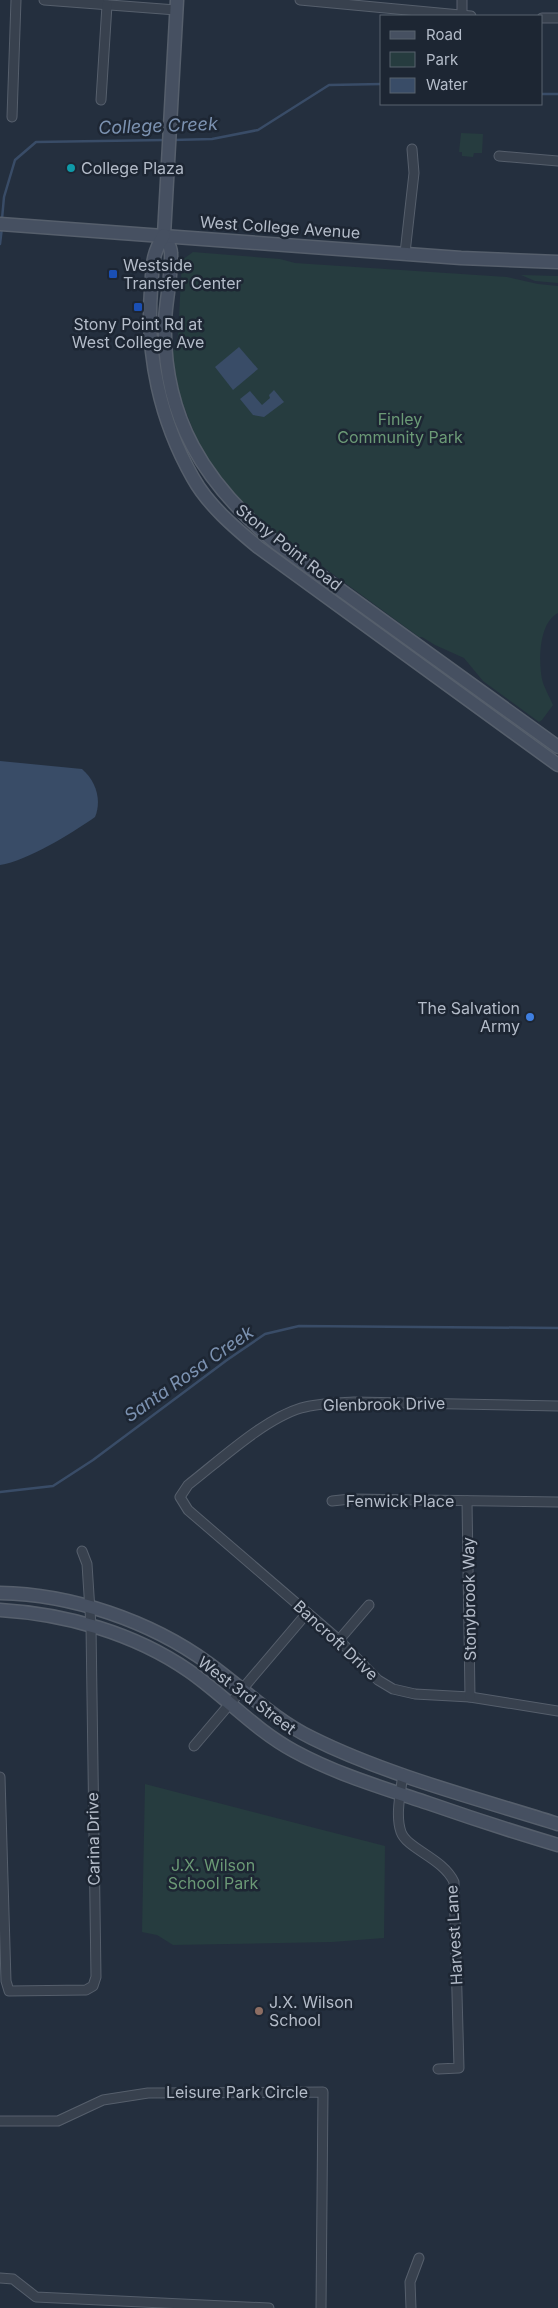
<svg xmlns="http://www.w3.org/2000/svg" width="558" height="2308" viewBox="0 0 558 2308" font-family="Inter,sans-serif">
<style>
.green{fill:#263c3f}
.water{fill:#394c67}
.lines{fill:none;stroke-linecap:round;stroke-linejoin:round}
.stream{stroke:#394c67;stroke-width:2.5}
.street-casing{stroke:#565f6c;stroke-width:11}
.secondary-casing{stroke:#565f6c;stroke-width:15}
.street{stroke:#38414e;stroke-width:9}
.secondary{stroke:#465061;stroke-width:12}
.culture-dot{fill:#0f9aa8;stroke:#1d2633;stroke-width:2}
.transit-dot{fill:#1a4fb4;stroke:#1d2633;stroke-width:2}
.shop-dot{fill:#3f7fe0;stroke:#1d2633;stroke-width:2}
.education-dot{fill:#8d6e63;stroke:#1d2633;stroke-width:2}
.labels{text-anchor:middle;stroke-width:5;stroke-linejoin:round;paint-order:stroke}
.poi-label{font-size:16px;fill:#b4bcc9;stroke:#1d2633;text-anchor:start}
.street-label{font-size:16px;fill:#b4bcc9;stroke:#1d2633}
.park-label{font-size:16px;fill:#6b9a76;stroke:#1d2633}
.water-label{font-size:18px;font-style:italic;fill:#7c92b1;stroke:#1d2633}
</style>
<rect width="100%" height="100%" fill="#242f3e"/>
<g class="green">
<path d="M461,133l22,1 -1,19h-8l-1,4 -11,-1v-4h-3z"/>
<path d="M193,252l87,7 15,4 212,14 31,7 20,2v327c-20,10 -20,52 -15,70 3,8 7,15 10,22l-11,15 -3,2 -56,-41 -19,-23 -29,-13 -13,-8h-3l-156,-114 -22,-20 -35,-46 -11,-22 -15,-39 -8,-41 6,-20 4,-75z"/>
<path d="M521,275l37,1v7l-23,-2z"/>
<path d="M145,1784l240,62 -1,92 -52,4 -159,3 -16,-10 -15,-3z"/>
</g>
<g class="water">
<path d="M239,347l19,22 -25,21 -18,-23z"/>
<path d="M274,390l10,12 -20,15 -11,-2 -13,-16 10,-8 12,14 8,-7 -1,-3z"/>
<path d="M0,761l82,8c14,12 20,31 13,48 -23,16 -68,44 -95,48z"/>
</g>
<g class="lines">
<g class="stream">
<path d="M542,94h16"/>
<path d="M172,140l40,-1 46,-9 71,-45 53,-1"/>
<path d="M2,219l2,-22 11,-37 21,-18 128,-2"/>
<path d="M0,244l2,-17"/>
<path d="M0,1492l53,-6 40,-26 134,-100 38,-26 34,-8 259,2"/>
</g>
<g class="street-casing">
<g id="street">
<path d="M44,0l132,10"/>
<path d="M300,0l171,16"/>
<path d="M462,16v-16"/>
<path d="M542,18h16"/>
<path d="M101,100l6,-95"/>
<path d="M12,117l4,-117"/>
<path d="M499,156l59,5"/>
<path d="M405,253l9,-80 -2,-24"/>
<path d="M558,1406l-204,-4c-18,1 -36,1 -53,6 -37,11 -82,53 -113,77l-8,12 8,13 151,130 39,40 15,9 22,5 55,3 88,14"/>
<path d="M332,1501l18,-2 208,3"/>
<path d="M467,1501l3,196"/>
<path d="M339,1640l30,-35"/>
<path d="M194,1746l113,-133"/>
<path d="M403,1774c-2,17 -8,41 -2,58 6,17 42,26 53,50l5,186 -21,1"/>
<path d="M0,1777l6,204 3,10 77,-1 7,-4 3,-9 -5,-351 -4,-62 -5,-13"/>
<path d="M0,2121h58l45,-21 45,-7 175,-1 -2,216"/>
<path d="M0,2278l13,1 23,18 233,11"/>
<path d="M411,2308l-1,-26 9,-24"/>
</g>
</g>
<g class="secondary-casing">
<g id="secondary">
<path d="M177,0l-13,235c3,6 7,12 7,18 1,22 -5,46 -6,68 -3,97 40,163 112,223l281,203"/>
<path d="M0,224l461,34 97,4"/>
<path d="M164,235c-13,21 -11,31 -13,55 -5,65 9,130 42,188 15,27 41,49 65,69l300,218"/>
<path d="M0,1593c71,1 150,28 208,70 35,25 65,56 104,75 74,37 167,61 246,86"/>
<path d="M0,1610c66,4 134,23 189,61 36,25 66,59 105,80 42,23 89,37 134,52 43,15 86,29 130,42"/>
</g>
</g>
<use href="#street" class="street"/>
<use href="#secondary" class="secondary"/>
</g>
<circle class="culture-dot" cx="71" cy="168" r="5"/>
<g class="transit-dot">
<rect x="108" y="269" width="10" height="10" rx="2.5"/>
<rect x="133" y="302" width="10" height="10" rx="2.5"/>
</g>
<circle class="shop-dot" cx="530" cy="1017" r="5"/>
<circle class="education-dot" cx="259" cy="2011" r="5"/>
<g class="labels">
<g class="poi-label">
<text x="81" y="174">College Plaza</text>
<text x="123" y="271">Westside<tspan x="123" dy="18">Transfer Center</tspan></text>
<text x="138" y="330" text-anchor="middle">Stony Point Rd at<tspan x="138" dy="18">West College Ave</tspan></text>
<text x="520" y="1014" text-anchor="end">The Salvation<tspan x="520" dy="18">Army</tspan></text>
<text x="269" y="2008">J.X. Wilson<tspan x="269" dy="18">School</tspan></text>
</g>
<g class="street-label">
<text transform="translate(280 227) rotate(4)" y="6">West College Avenue</text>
<text transform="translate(289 547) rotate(38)" y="6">Stony Point Road</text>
<text transform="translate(384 1404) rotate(-1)" y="6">Glenbrook Drive</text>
<text x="400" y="1507">Fenwick Place</text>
<text transform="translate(469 1599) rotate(-91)" y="6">Stonybrook Way</text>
<text transform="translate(336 1640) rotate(43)" y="6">Bancroft Drive</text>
<text transform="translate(247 1695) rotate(37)" y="6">West 3rd Street</text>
<text transform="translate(93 1839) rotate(-91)" y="6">Carina Drive</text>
<text transform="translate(454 1935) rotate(-93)" y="6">Harvest Lane</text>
<text x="237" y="2098">Leisure Park Circle</text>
</g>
<g class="park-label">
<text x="400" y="425">Finley<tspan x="400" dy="18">Community Park</tspan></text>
<text x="213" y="1871">J.X. Wilson<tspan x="213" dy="18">School Park</tspan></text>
</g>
<g class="water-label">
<text transform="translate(158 126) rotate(-2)" y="6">College Creek</text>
<text transform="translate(189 1374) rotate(-35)" y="6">Santa Rosa Creek</text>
</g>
</g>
<rect x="380" y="15" width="162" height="90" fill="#1d2633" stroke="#59626f"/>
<rect x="390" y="31" width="25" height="8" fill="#465061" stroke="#59626f"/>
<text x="426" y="40" font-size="15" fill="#b4bcc9">Road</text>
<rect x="390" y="52" width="25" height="15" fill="#263c3f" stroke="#59626f"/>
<text x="426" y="65" font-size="15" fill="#b4bcc9">Park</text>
<rect x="390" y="78" width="25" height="15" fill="#394c67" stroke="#59626f"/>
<text x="426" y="90" font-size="15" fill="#b4bcc9">Water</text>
</svg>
